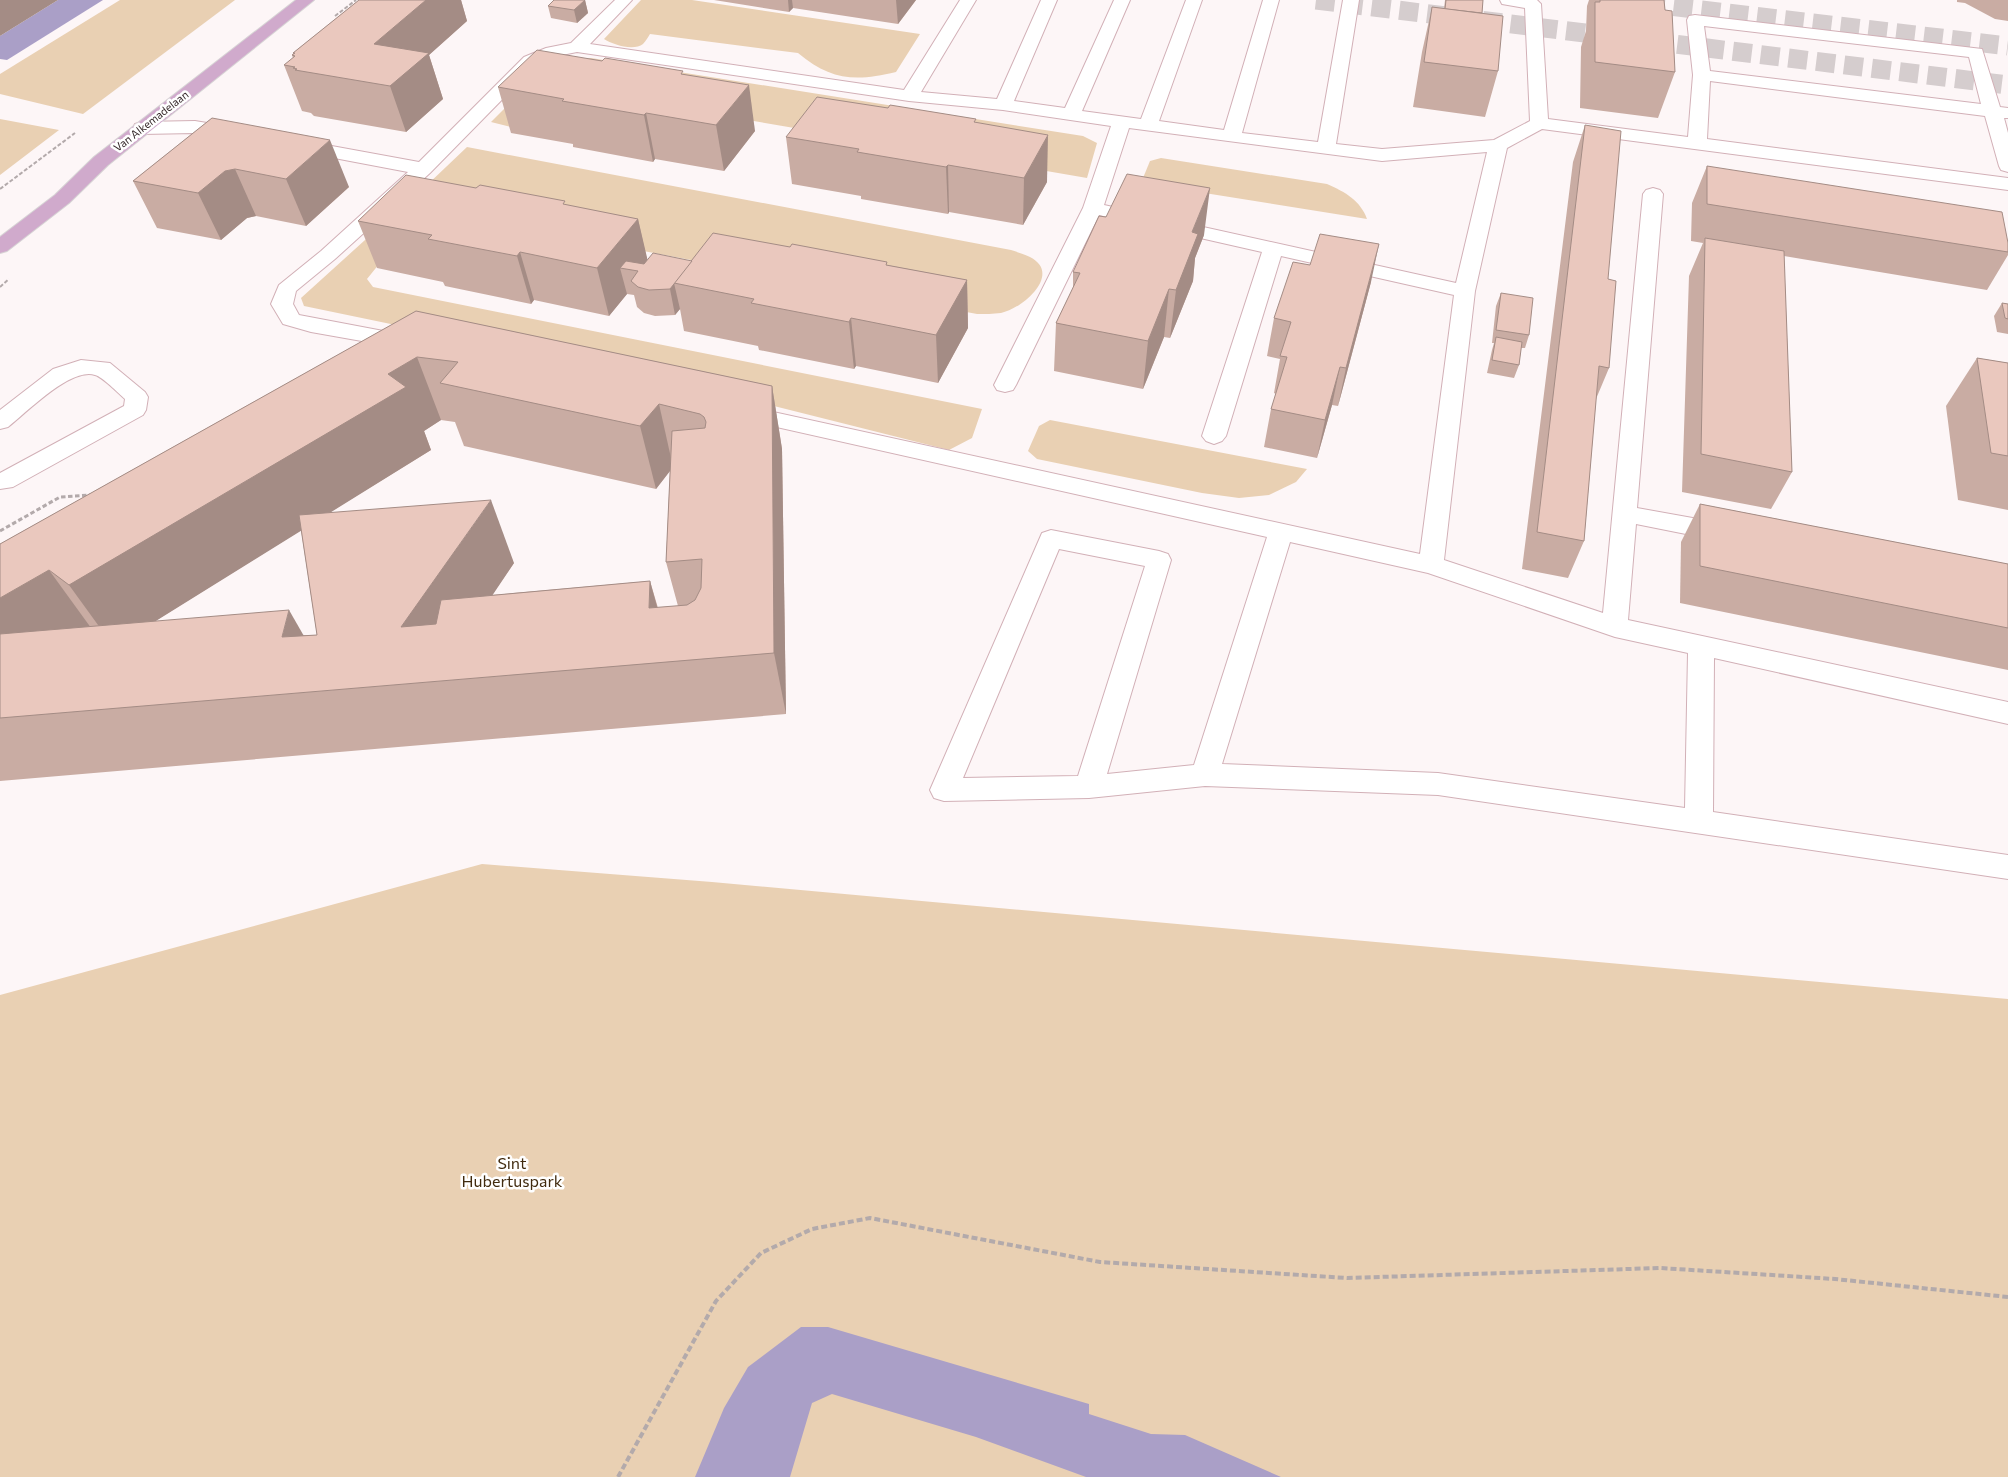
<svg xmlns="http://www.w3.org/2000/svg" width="2008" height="1477" viewBox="0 0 2008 1477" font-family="Commissioner,sans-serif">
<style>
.green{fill:#e9d0b3}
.water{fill:#aa9fc7}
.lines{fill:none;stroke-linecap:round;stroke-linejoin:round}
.major-tunnel{stroke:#d5cdce;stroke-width:19;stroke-dasharray:19 9;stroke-linecap:butt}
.minor-casing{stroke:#d2b0b7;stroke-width:2}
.major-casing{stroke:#d7d4d5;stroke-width:2}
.path-far2{stroke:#b3aaab;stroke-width:2;stroke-dasharray:4 2;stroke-linecap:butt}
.path-far1{stroke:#b3aaab;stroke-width:3;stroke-dasharray:4.5 2.5;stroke-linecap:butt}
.path{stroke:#b3aaab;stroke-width:4;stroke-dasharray:6 3;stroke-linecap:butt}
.minor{fill:#fff;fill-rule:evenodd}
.major{fill:#d0aacc;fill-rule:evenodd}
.wall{fill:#c9aca3;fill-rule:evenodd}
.shaded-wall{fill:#a48c85}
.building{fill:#eac8be;stroke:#a48c85}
.labels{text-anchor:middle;stroke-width:5;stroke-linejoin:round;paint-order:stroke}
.far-street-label{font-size:11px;fill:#36292b;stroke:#fff}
.near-park-label{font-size:16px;fill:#412b0f;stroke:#fff}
</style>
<rect width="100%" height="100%" fill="#fdf6f7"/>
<g class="green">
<path d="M120,0h115l-152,114 -83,-20v-20z"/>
<path d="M641,0h51l228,34 -24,38c-41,10 -66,8 -98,-19l-148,-19c-2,3 -4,7 -7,10 -9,7 -30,1 -39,-5z"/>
<path d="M591,58l492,78 14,7 -10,35 -532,-91 -44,40 -20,-5 39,-39 33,-22z"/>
<path d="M0,119l59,11 -59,45z"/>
<path d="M467,147l544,103c6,2 13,4 19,7 33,17 -8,52 -29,56 -8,1 -16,1 -24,1l-572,-108z"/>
<path d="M1161,158l166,26c18,8 33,16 40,35l-219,-35 -5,-6 7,-17z"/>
<path d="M386,221l23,6 -42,52 6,8 609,122 -10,29 -23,12 -231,-58 -414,-86 -3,-8z"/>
<path d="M1050,420l257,49 -11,13 -27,13 -30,3 -37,-5 -165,-34 -9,-8 11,-25z"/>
<path d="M482,864l230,18 1296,117v478h-2008v-482z"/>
</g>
<g class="water">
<path d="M58,0h45l-96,60 -7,-1v-23z"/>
<path d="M801,1327h27l261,77v10l62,20 34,1 96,42h-195l-110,-40 -144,-43 -20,9 -22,74h-95l29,-69 24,-41z"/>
</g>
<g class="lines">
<g class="major-tunnel">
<path d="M1316,0l692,85"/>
<path d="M1618,0l390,46"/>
</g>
<g class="minor-casing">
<g id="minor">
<path d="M615,0h17l-42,44 314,46 56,-90h16l-55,92 76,7 44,-99h16l-43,101 51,7 49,-108h16l-48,111 59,8 45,-119h16l-43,121 65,9 39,-130h16l-37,133 76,9 25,-142h16l-23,144 46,5 112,-9 36,-19 -5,-113 -23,-4 -2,-4h37l4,4 7,115 140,18 5,-62 -6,-55 2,-4 6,-1 287,34 18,58 8,1v10h-4l4,15v39l-7,-2 -2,-4 -14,-50 -275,-35 -3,58 301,39v12l-466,-61 -35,19 -32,143 -31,269 159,53 40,-419 3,-4 7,-2 7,2 3,4 -26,314 89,16 9,3 3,6 -3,6 -9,3 -90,-18 -8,96 380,82v22l-294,-66 -1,154 295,43v24l-570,-84 -233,-9 -116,12 -145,3 -10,-3 -4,-8 112,-257 9,-3 108,21 9,3 3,6 -64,214 87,-9 73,-228 -526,-118 -8,-2 -3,-5 3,-5 8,-2 679,149 34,-259 -173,-39 -55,180 -4,5 -8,3 -8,-3 -4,-5 60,-184 -163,-37 -83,170 -3,5 -8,2 -8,-2 -3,-5 89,-177 28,-82 -108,-16 -94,-9 -332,-49 -20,4 -21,9 -106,108 -95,86 -39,32 -3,13 6,11 116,22 3,5 -3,5 -8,2 -96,-17 -28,-8 -12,-20 8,-19 42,-34 87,-79 -116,-22 -2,-4 2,-4 7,-2 120,22 105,-105 22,-9 25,-5zM1704,26l265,31 12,47 -271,-33zM1129,128l253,33 105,-9 -31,131 -352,-78zM1290,542l138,31 187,64 73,16 -3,155 -247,-35 -216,-9zM1059,549l86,17 -67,210 -115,2z"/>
<path d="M195,121l42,7 7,2 2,4 -2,4 -7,2 -42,-7 -53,1 -7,-2 -2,-4 2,-4 7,-2z"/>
<path d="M81,360l29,3 35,29 3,5 -2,13 -3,5 -130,72 -13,2v-16l124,-67 1,-7c-7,-6 -22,-22 -30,-24 -24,-8 -68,37 -87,52l-8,2v-19l53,-41z"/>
</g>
</g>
<g class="major-casing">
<path id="major" d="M296,0h18l-206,165 -39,38 -62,48 -7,2v-16l55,-42 39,-38z"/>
</g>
<g class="path-far2">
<path d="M335,16l21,-16"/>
<path d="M0,189l75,-56"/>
<path d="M0,287l9,-8"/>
</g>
<path class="path-far1" d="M0,531l60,-34 30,-2"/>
<path class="path" d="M618,1477l98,-176 45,-48 51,-24 58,-11 230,44 247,16 313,-10 175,11 173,18"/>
<use href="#minor" class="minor"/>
<use href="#major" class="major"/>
</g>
<g class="wall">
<path d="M359,0h102l6,21 -38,34 14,44 -37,33 -92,-16 -3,-3 -9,-2 -18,-46 9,-7 -1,-3 1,-1v-1z"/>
<path d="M585,0l3,13 -11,10 -26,-5 -3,-12z"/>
<path d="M714,0h202l-18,24 -105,-16 -4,4z"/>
<path d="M1445,0h38l-1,13 16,58 -13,46 -72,-10 9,-55 10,-45 12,2z"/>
<path d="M1589,0h75l1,10 10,62 -17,46 -78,-10 1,-61 5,-16 1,-25z"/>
<path d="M1957,0h51v21l-13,-2 -30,-16 -8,-1z"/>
<path d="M684,74l71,57 -31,40 -69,-12 -2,3 -80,-15v-3l-62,-11 -13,-46z"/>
<path d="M212,118l137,69 -43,39 -50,-10 -9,2 -26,22 -64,-12 -24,-47z"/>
<path d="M976,123l71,59 -24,43 -74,-13 -1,2 -87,-15v-3l-69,-12 -6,-47z"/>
<path d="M1585,125l23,154 1,89 -13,31 -12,142 -16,37 -46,-9 51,-407z"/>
<path d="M1707,166l301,77v12l-21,35 -203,-34 8,216 -21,37 -89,-17 7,-216 14,-33 -12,-2 1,-38z"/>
<path d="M566,205l72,14 9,41 240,5 80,15 1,48 -30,55 -82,-17 -2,3 -95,-19 -1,-4 -74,-15 -4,-22 -5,6 -20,1 -11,-3 -7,-6 -3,-12 -7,-1 -18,22 -75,-16 -3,4 -86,-18 -2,-4 -66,-14 -19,-47z"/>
<path d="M1204,235l-9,23 -2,23 -23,57 -6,-1 -21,52 -89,-18 2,-48 17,-35v-16z"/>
<path d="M1371,282l-33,124 -6,-1 -15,53 -53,-11 7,-38 5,-15 -2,-1 6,-34 -13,-3 7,-38z"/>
<path d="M1501,293l28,42 -4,13h-4l-2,17 -5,13 -27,-5 5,-23 2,-7h-2l4,-37z"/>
<path d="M2002,303l6,1v30l-11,-2 -3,-16z"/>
<path d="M416,311l356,75 10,63 4,265 -786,67v-237zM441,420l14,2 9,24 192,43 14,-18 -4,91 12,44 -20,2 -8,-27 -158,14 22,-32 -184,-51 101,-62 -7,-19zM301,530l16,105h-13l-149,-14z"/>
<path d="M1977,358l31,5v147l-50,-10 -12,-94z"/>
<path d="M1700,504l308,60v106l-328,-67 1,-61z"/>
</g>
<g class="shaded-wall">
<path d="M0,0h58l-58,36z"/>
<path d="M426,0h35l6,21 -38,34 14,44 -37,33 -16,-46 -16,-42z"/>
<path d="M585,0l3,13 -11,10 -3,-13z"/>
<path d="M788,0h4l1,8 -4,4z"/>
<path d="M896,0h20l-18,24z"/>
<path d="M749,85l6,46 -31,40 -8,-46z"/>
<path d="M646,113l9,46 -2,3 -9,-47z"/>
<path d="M1048,135l-1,47 -24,43 1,-47z"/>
<path d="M330,140l19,47 -43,39 -20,-47z"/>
<path d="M948,165l1,47 -1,2 -2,-47z"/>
<path d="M235,169l21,47 -9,2 -26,22 -23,-47 27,-22z"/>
<path d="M1210,188l-6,47 -9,23 -2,23 -23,57 6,-48 16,-58z"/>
<path d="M638,219l11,47 -29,2 7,26 -18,22 -12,-48z"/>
<path d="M1379,244l-8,38 -33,124 8,-38z"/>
<path d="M520,252l14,48 -3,4 -14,-48z"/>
<path d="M967,280l1,48 -30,55 -2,-48z"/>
<path d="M674,283l6,26 -5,6 -5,-26z"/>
<path d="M1169,289l-5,48 -21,52 5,-48z"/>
<path d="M851,318l5,48 -2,3 -5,-47z"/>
<path d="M417,357l24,63 -17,11 7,19 -317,197 -45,-62 319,-211z"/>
<path d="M1340,367l-8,38 -15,53 8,-38z"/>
<path d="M772,386l10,63 4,265 -12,-61z"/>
<path d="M659,404l14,63 -17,22 -16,-63z"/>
<path d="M491,500l23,63 -79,118 -34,-54z"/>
<path d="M49,570l45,62 -94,57v-91z"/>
<path d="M650,581l17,62 -18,-35z"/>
<path d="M289,610l35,61 -42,-34z"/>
</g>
<g class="building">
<path d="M359,0h67l-52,44 55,9 -39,33 -95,-16 2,-1 -4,-1 2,-1 -11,-2 11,-9 -3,-1 3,-2h-2z"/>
<path d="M554,0h31l-11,10 -26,-4z"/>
<path d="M1446,0h37l-1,13 -37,-4z"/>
<path d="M1600,0h64l1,10 7,1 3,61 -80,-10v-60h5z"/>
<path d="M1432,7l71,9 -5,55 -74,-9z"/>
<path d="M537,50l65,11 3,-3 78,13 -2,3 68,11 -33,40 -70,-12 -2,2 -82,-14 2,-2 -66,-12z"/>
<path d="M817,97l71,11 2,-3 86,14 -2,3 74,13 -24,43 -76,-13 -2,2 -89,-15 2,-3 -73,-12z"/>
<path d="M212,118l118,22 -44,39 -51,-10 -10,2 -27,22 -65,-12z"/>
<path d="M1585,125l36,6 -13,148 8,2 -7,87 -10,-2 -15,175 -47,-9z"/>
<path d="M1707,166l295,46 6,31v9l-301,-48z"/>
<path d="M1127,174l83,14 -18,44 6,2 -22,56 -7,-1 -21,52 -92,-18 24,-50 -7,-1 26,-56 7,1z"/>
<path d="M406,175l70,13 4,-3 85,16 -2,3 75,15 -41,49 -77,-16 -3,4 -89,-17 4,-4 -74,-14z"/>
<path d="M713,233l77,14 2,-3 95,18 -1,3 81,15 -31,55 -85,-17 -2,4 -98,-19 3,-4 -80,-16z"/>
<path d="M1320,234l59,10 -33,124 -6,-1 -15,53 -54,-11 16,-52 -7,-1 11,-34 -17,-4 19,-56 17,3z"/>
<path d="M1705,238l79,13 8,221 -91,-18z"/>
<path d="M653,253l39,8 -22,28 -21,1 -11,-3 -7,-6 7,-10 -18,-3 6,-7 18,3z"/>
<path d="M1501,293l32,5 -4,37 -33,-5z"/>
<path d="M2002,303l6,1v15l-3,-1z"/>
<path d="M416,311l356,75 2,267 -774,65v-84l289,-24 -7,27 35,-2 -18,-120 192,-15 -90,127 35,-3 5,-24 209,-19 -1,27 38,-3 8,-5 6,-12 1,-29 -36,3 6,-131 33,-3 1,-6 -2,-5 -4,-3 -41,-10 -19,22 -200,-43 18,-21 -41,-5 -29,17 18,13 -337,198 -20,-15 -49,28v-54z"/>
<path d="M1496,337l26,5 -3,23 -27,-5z"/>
<path d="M1977,358l31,5v93l-17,-3z"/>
<path d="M1700,504l308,60v64l-308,-62z"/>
</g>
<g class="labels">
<g class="far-street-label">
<text transform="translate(151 121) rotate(-38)" y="4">Van Alkemadelaan</text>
</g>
<g class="near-park-label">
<text x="512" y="1169">Sint<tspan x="512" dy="18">Hubertuspark</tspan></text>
</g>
</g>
</svg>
